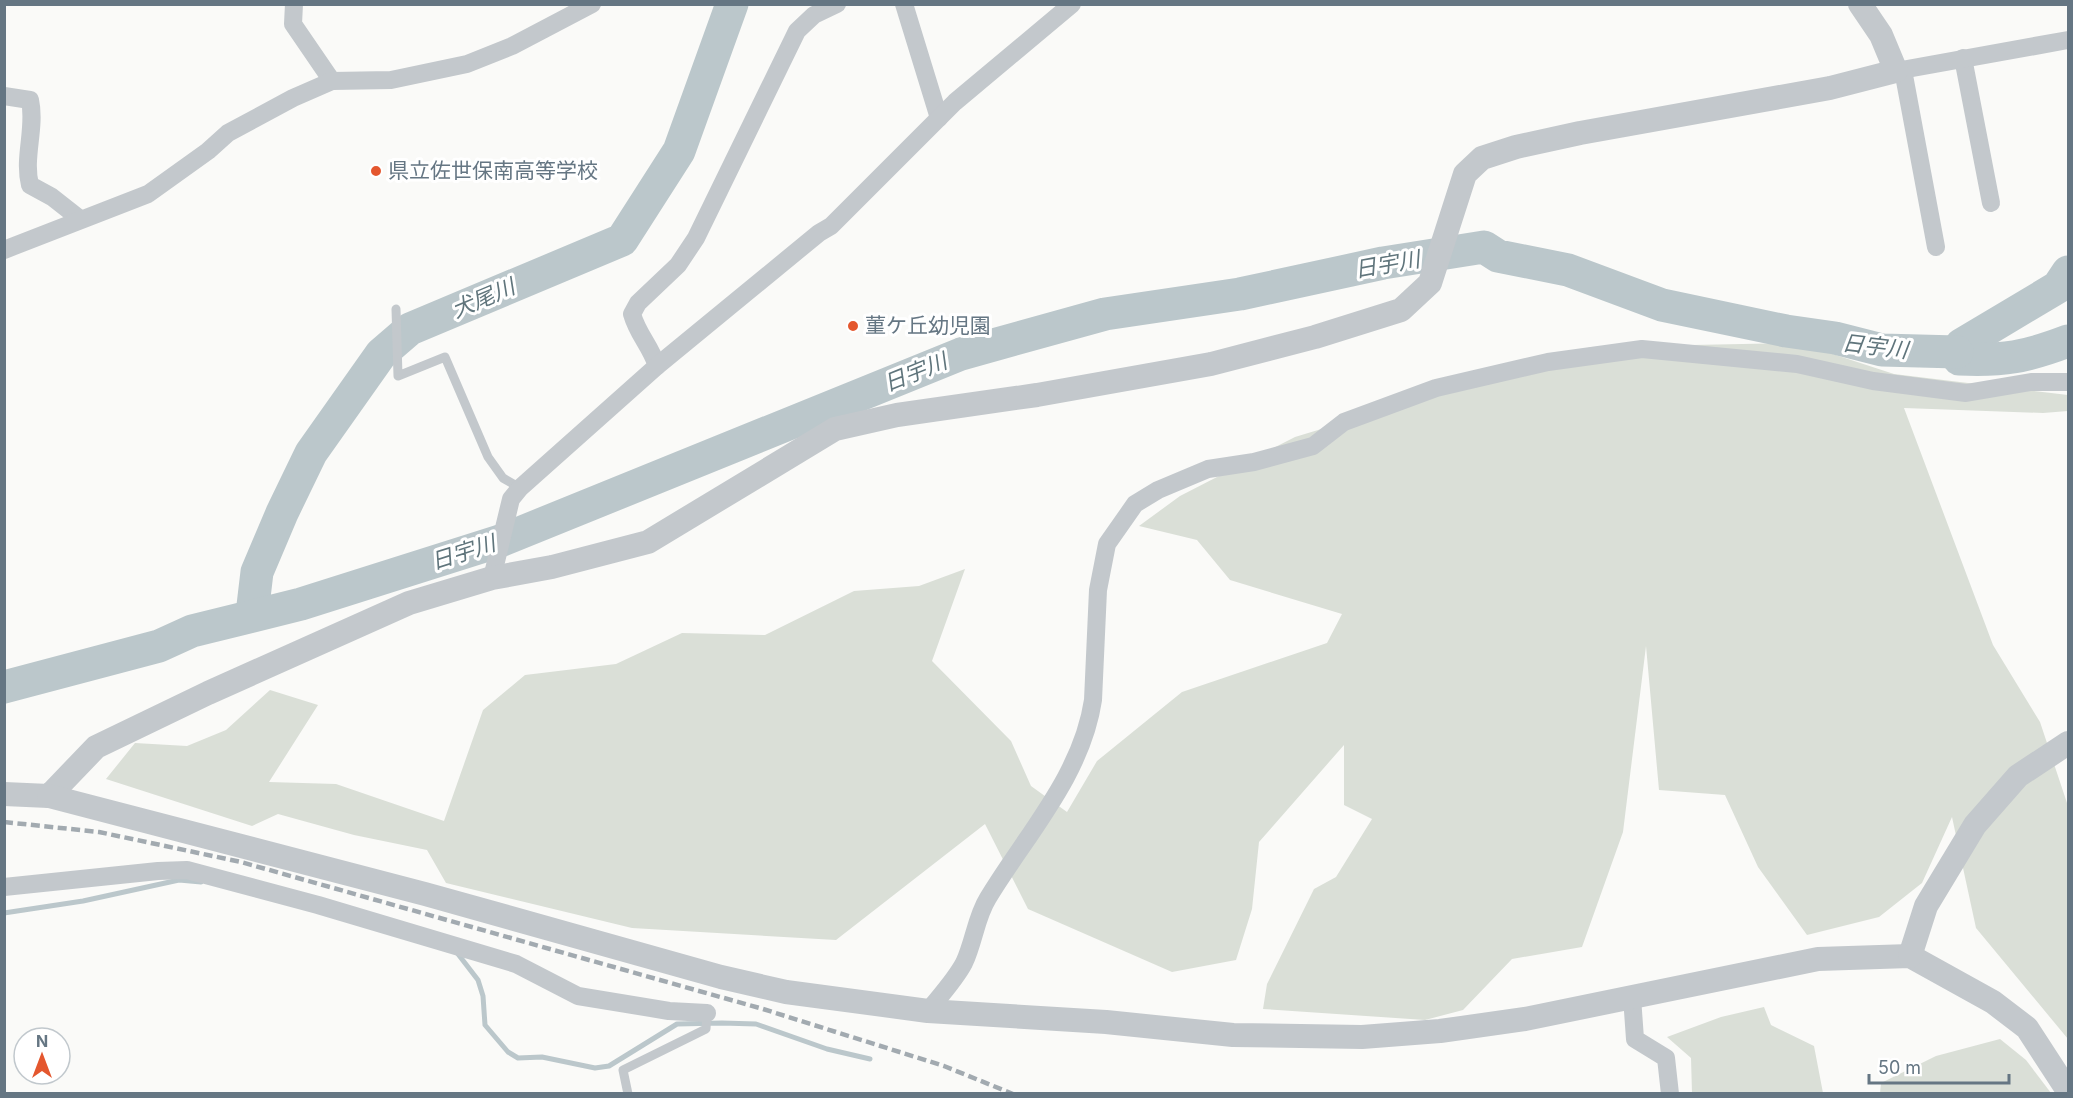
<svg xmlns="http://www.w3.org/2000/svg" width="2073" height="1098" viewBox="0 0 2073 1098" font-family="Inter,'Noto Sans JP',sans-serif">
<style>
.green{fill:#dadfd7}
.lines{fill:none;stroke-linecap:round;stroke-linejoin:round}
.stream{stroke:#bbc7cb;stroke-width:5}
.river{stroke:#bbc7cb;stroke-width:33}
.service{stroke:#c3c8cc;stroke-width:9}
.minor{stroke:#c3c8cc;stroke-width:18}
.tertiary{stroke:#c3c8cc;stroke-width:24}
.rail{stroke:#a2aab0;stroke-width:4.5;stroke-dasharray:9 4.5;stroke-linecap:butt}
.poi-dot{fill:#e4572e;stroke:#fff;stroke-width:2}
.labels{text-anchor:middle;stroke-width:6;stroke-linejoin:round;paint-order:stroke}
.poi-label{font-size:21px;fill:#657683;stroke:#fff;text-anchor:start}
.water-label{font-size:22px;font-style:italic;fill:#60757c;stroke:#fff}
</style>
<rect width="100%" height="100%" fill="#fafaf8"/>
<g class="green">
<path d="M1799,343l95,31 174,21v16l-25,2 -139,-5 89,237 47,77 28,84v233l-92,-111 -24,-111 -30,66 -43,34 -72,18 -49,-68 -33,-72 -66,-5 -13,-144 -23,186 -41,115 -70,12 -49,51 -38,10 -162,-11 4,-25 47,-95 22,-12 36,-58 -28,-14v-60l-85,97 -7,67 -16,51 -64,12 -144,-63 -43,-85 -149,116 -204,-12 -186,-45 -19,-33 -73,-15 -76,-21 -26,12 -146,-47 29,-36 52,3 39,-16 44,-40 48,15 -49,77 67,2 108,37 39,-111 42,-35 91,-11 66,-31 83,2 89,-44 65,-5 46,-17 -33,92 79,80 20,45 36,26 30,-51 85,-69 145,-49 15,-29 -112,-34 -33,-40 -58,-14 41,-30 115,-59 296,-90z"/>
<path d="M1764,1007l7,18 43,21 9,47h-131l-1,-35 -24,-21 54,-20z"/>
<path d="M2000,1039l26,21 25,33h-171l1,-10 55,-27z"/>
</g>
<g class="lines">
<g class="stream">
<path d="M4,913l79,-12 96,-21 22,2"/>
<path d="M458,954l20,26 5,16 2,29 23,27 10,6 24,-1 53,11 14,-2 68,-42 45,-1 34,1 71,25 43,10"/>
</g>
<g class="river">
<path d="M1957,352l4,-7 97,-58 10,-15"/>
<path d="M1957,352l2,7c45,2 67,-2 109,-18"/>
<path d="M252,614l5,-42 25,-59 29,-60 70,-99 29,-25 212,-89 57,-89 53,-147"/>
<path d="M4,687l155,-41 33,-15 109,-27 199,-63 461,-187 144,-40 135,-20 143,-31 101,-16 14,9 70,14 94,35 124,26 49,7 47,12 75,2"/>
</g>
<g class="service">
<path d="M396,309l2,67 47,-19 43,100 15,21 17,10"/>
<path d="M628,1094l-5,-24 83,-41 1,-16"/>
</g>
<g class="minor">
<path d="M294,4l-1,20 39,57"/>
<path d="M904,4l35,114"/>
<path d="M1963,58l28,145"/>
<path d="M1903,70l33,177"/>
<path d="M1896,71l172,-31"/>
<path d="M4,96l26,4c6,28 -7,57 0,85l22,12 28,22"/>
<path d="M4,250l144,-56 60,-43 20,-18 65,-35 39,-17 59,-1 76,-16 45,-18 80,-42"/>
<path d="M657,366c-7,-21 -19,-31 -25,-52l6,-11 40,-38 18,-27 101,-207 17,-16 23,-11"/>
<path d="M492,578l19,-79 9,-11 137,-122 162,-133 12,-7 124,-124 117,-98"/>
<path d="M4,887l154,-16 29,-1 131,35 198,59 62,32 91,15 38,2"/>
<path d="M1632,997l3,42 31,19 4,36"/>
<path d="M928,1011c12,-15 27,-31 36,-48 10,-21 12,-46 24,-65 38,-63 94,-123 105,-198l5,-110 9,-46 28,-40 23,-14 50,-21 46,-7 59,-16 31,-24 92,-34 112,-26 94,-13 155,15 76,17 93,12 65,-11h37"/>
</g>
<g class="tertiary">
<path d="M4,794l45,2 47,-49 112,-54 201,-90 83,-25 60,-11 96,-25 187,-113 62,-14 140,-20 174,-31 104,-27 86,-27 29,-27 35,-109 17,-16 34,-11 64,-14 250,-45 66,-17 -15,-36 -21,-31"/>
<path d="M49,796l376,98 296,83 65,15 142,19 178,11 127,13 129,2 78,-6 85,-12 293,-60 92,-3 83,46 34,26 41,63"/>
<path d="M1910,956l16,-50 49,-81 43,-49 50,-33"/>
</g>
<path class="rail" d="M4,822l95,10 142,30 522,147 181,57 69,28"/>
</g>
<g class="poi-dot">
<circle cx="376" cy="171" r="6"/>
<circle cx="853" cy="326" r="6"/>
</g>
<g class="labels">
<g class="poi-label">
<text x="388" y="178">県立佐世保南高等学校</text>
<text x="865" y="333">菫ケ丘幼児園</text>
</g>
<g class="water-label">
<text transform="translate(1387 264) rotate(-10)" y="8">日宇川</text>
<text transform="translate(483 298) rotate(-23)" y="8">犬尾川</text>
<text transform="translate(1875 346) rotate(7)" y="8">日宇川</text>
<text transform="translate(915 372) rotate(-22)" y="8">日宇川</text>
<text transform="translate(463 552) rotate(-18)" y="8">日宇川</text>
</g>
</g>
<rect width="2073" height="1098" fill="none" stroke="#657683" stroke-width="12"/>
<g transform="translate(42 1056)"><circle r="28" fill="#ffffff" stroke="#c1c8cd" stroke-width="1.5"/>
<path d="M0-4.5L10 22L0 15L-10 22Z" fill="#e4572e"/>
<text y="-9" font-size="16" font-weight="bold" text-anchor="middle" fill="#657683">N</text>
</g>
<path d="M1869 1074v9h140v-9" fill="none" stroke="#657683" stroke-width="3"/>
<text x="1878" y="1074" font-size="18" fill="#657683" stroke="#ffffff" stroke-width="4.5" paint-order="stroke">50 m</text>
</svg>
